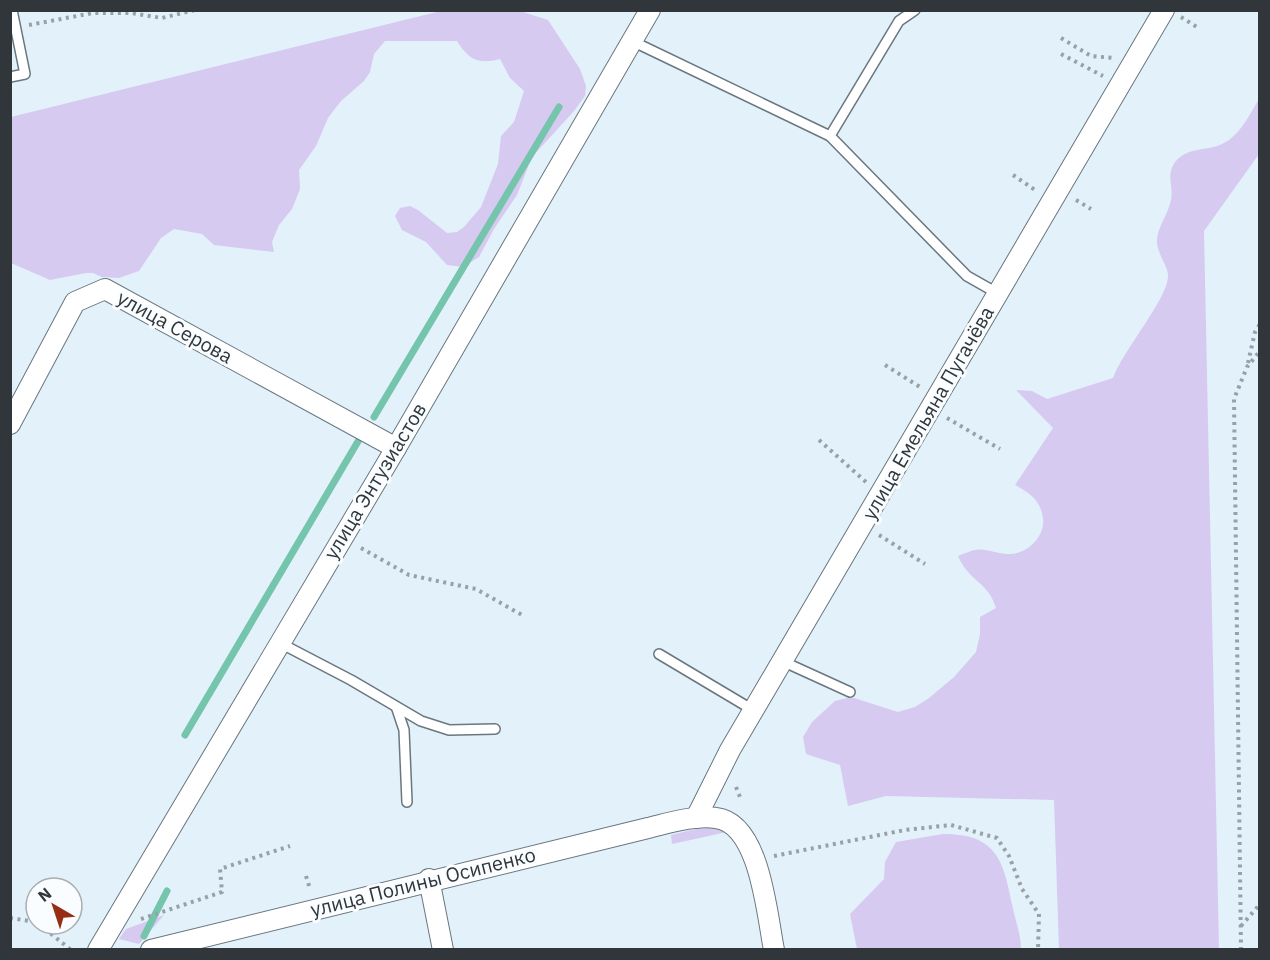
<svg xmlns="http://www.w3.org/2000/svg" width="1270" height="960" viewBox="0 0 1270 960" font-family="'IBM Plex Sans',sans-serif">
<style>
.green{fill:#d6caf0}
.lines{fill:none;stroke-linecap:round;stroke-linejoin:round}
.stream{stroke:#75c5ad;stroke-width:7}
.service-casing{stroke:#6a777f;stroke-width:12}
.minor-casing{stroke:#6a777f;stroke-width:22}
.path{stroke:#97a1a8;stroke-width:4;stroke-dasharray:3 4.5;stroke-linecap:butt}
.service{stroke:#fff;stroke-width:9}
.minor{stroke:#fff;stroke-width:20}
.labels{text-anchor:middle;stroke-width:6;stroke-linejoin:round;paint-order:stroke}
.street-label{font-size:20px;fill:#303639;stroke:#fafdff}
</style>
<rect width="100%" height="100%" fill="#e3f1fb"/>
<g class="green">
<path d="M445,10l75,1 28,9 32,49 6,17 -1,10 -11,15 -42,46 -15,38 -23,34 -15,28 -16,10 -16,-2 -21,-23 -24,-12 -7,-14 5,-8 10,-2 8,4 29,23 10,-1 7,-5 17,-20 17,-43 3,-28 13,-14 10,-31 -14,-13 -10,-19c-22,6 -32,0 -43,-18h-72l-11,13 -4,18 -6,9 -23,20 -13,17 -12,28 -17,24 1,19 -8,20 -13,16 -7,17 2,10 -60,-7 -12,-11 -28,-5 -13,9 -22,33 -20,7 -17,-1 -9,-4h-7l-36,7 -39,-17v-146z"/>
<path d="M1259,99v55l-55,77 15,718h-160l-5,-149 -168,-4 -38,10 -8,-41 -34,-11 -3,-17 9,-15 23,-21 16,-4 47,15 17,-5 14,-9 25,-21 22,-25 4,-18v-17l16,-9c-8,-27 -27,-26 -38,-52 5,-2 12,-5 17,-6 11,-2 22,4 33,4 18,1 37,-17 35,-35 -2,-18 -12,-25 -28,-34l38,-57 -37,-38 16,1 15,8 66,-21c11,-29 52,-76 55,-100 1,-11 -10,-23 -11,-35 -1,-14 11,-28 14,-43 3,-14 -6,-25 5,-39 12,-14 31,-10 46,-17 18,-8 27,-29 37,-45z"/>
<path d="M712,825l15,7 -55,12 -1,-9z"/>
<path d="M943,834c53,0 60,25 69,70 3,16 9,30 9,45h-164l-7,-35 34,-35 1,-17 11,-20z"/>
<path d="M164,915l-25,29 -20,-5 7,-10z"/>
</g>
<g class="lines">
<g class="stream">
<path d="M374,417l185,-310"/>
<path d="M185,735l175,-297"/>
<path d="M144,936l23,-45"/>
</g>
<g class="service-casing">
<g id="service">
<path d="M632,41l198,95 137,140 30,17"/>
<path d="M10,77l15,-3 -13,-64"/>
<path d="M830,136l69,-115 16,-11"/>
<path d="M280,643l71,37 70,41 28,9 46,-1"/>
<path d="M659,654l94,56"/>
<path d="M782,661l68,31"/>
<path d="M397,709l7,21 3,72"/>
</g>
</g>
<g class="minor-casing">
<g id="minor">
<path d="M10,424l65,-122 30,-13 291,159"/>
<path d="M696,818l34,-68 434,-740"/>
<path d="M429,879l14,71"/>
<path d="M98,950l298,-502 254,-438"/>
<path d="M151,950l497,-122c21,-5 46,-13 68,-10 44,5 51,97 58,132"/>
</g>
</g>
<g class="path">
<path d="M1181,17l19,12"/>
<path d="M29,25l64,-12h38l31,5 33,-8"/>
<path d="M1061,38l30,18 23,2"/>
<path d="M1061,54l42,22"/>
<path d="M1013,175l22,15"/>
<path d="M1076,200l15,9"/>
<path d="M1248,363l7,-31 5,-8"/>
<path d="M885,365l35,22"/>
<path d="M947,418l53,31"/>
<path d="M819,440l47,42"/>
<path d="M879,535l46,29"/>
<path d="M361,548l48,27 67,14 46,26"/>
<path d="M736,787l4,10"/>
<path d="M774,856l131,-26 46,-5 46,13 12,18 13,33 17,25 -1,36"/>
<path d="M306,876l4,13"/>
<path d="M10,918l26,4"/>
<path d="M141,919l81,-27 -2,-23 70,-23"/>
<path d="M39,924l32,26"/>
<path d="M1241,926l19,-22"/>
<path d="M1241,950l-7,-551 13,-32 13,-16"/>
</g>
<use href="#service" class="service"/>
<use href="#minor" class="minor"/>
</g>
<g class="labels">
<g class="street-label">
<text transform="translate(175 327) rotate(29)" y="7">улица Серова</text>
<text transform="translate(928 413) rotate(-60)" y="7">улица Емельяна Пугачёва</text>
<text transform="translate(375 481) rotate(-59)" y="7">улица Энтузиастов</text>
<text transform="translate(423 882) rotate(-14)" y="7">улица Полины Осипенко</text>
</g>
</g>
<rect width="1270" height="960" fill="none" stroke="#303639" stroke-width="24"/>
<g transform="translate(54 906) rotate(321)"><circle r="28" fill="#fafdff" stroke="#a9adb0" stroke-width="1.5"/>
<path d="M0-4.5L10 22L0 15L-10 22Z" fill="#962e14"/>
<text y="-9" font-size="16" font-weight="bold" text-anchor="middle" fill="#303639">N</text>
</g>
</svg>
